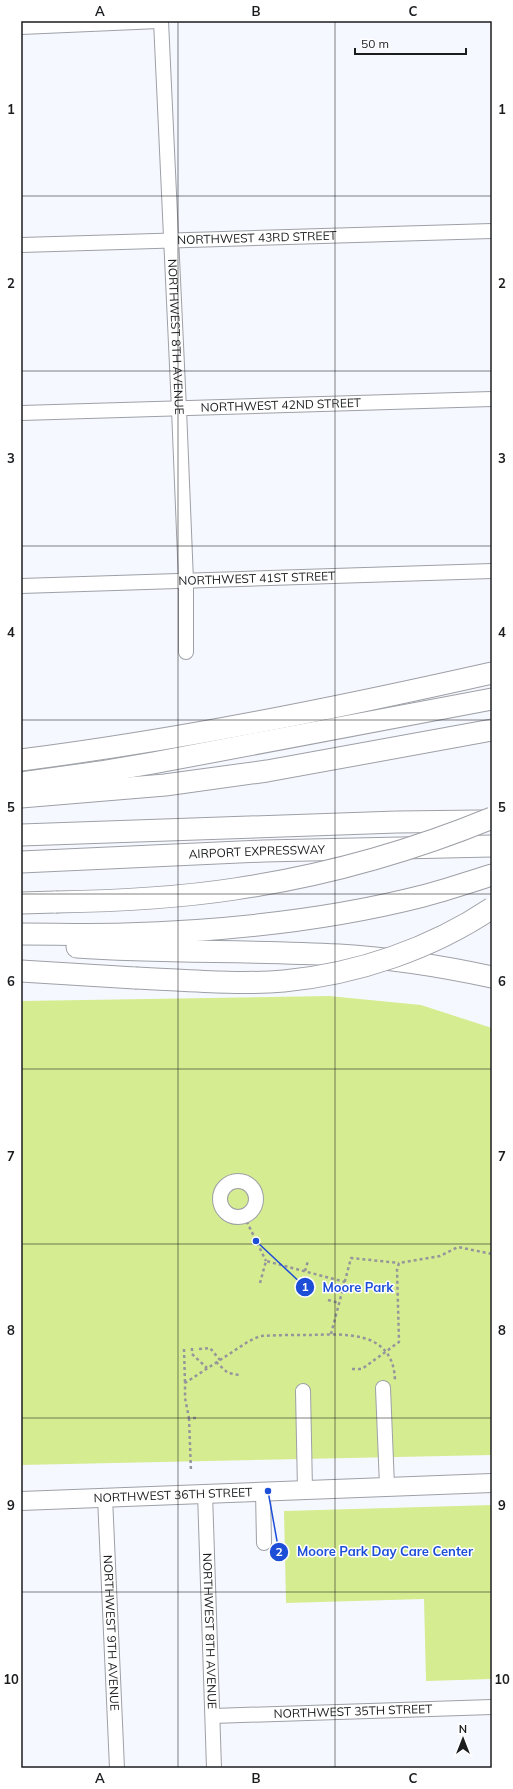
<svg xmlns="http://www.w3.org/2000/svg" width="513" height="1789" viewBox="0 0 513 1789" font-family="Mulish,sans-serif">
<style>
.green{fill:#d6ec91}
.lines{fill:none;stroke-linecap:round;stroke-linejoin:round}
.minor-casing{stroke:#9da0a6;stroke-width:16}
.major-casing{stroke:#9da0a6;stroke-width:20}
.highway-casing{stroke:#9da0a6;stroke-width:23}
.path{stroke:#95969b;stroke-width:2.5;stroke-dasharray:3 3;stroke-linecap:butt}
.minor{stroke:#fff;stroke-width:14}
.major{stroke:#fff;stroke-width:18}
.highway{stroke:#fff;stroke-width:21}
.highway-bridge-casing{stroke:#9da0a6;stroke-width:23;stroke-linecap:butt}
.highway-bridge{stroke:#fff;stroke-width:21}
.grid{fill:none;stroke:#1b1c1e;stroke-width:1;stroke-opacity:0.55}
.labels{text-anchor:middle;stroke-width:3;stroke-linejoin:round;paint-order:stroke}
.street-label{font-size:12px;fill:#1b1c1e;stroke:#fff}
.leader{fill:none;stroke:#1d4ed8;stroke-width:1.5}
.callout-dot{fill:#1d4ed8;stroke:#fff;stroke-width:1.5}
.mark-label{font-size:12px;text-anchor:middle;font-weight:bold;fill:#fff}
.callout-label{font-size:13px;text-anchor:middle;font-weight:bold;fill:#1d4ed8;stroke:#fff;stroke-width:3;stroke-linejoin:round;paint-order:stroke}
.neatline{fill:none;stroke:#1b1c1e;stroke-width:1.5}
.grid-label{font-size:13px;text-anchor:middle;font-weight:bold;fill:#1b1c1e}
</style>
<rect width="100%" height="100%" fill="#f6f8ff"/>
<g class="green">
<path d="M329,996l92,9 71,23v427l-471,10v-464z"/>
<path d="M492,1505v174l-66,2 -2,-82 -138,4 -2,-92z"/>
</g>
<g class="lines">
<g class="minor-casing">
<g id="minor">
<path id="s1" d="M161,21l18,388 7,172v71"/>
<path d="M21,27l138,-6"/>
<path id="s2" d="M21,245l471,-14"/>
<path id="s3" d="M21,413l471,-14"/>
<path id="s4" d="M21,586l471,-15"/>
<circle cx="238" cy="1199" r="18"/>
<path d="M383,1388l4,98"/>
<path d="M303,1391l2,99"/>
<path d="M263,1491l1,52"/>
<path id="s5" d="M205,1493l9,275"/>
<path id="s6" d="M105,1497l12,271"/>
<path id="s7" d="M213,1716l279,-9"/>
</g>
</g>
<g class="major-casing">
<g id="major">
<path id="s8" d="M21,1501l471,-18"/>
</g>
</g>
<g class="highway-casing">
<g id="highway">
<path d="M21,760c158,-20 315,-52 471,-87"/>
<path d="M21,783l79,-11 53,-9 339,-64"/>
<path d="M21,797l144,-12 102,-14 225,-41"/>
<path d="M21,835l376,-13 84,-1"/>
<path id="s9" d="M21,862l243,-11 228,-5"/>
<path d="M21,903l35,-1"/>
<path d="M21,934c34,0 69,1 103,0 100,-3 201,-13 299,-38 23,-6 46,-14 69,-21"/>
<path d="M77,947c87,6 174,3 262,8 51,3 102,11 153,22"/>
<path d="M21,971l114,7"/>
</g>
</g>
<g class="path">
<path d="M244,1216l22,45"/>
<path d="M305,1271l3,-10"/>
<path d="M260,1283l6,-22 79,21"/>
<path d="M328,1300l11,3"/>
<path d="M331,1334l20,-76 48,5"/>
<path d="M192,1348v6l15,14"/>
<path d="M184,1349l1,34"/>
<path d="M199,1349l11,-1 10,12"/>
<path d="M216,1362l12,11 11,2"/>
<path d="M352,1369h10l37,-27 -2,-72 2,-7 41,-7 18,-9 34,7"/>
<path d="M189,1418l2,54"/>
<path d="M196,1418h-7l-4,-20v-15l64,-42 11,-5c16,-1 33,-1 49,-1 37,-1 84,-5 86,45"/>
</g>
<use href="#minor" class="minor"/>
<use href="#major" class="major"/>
<use href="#highway" class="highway"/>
<g class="highway-bridge-casing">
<g id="highway-bridge">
<path d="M56,902c60,-1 120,-4 179,-13 88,-13 174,-37 257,-71"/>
<path d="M135,978c49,2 100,7 149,3 73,-7 147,-32 208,-73"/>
</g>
</g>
<use href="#highway-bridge" class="highway-bridge"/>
</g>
<path class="grid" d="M178,21v1747M335,21v1747M21,196h471M21,371h471M21,546h471M21,720h471M21,894h471M21,1069h471M21,1244h471M21,1418h471M21,1592h471"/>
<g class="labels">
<g class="street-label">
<text dy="4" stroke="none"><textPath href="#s2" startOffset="236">NORTHWEST 43RD STREET</textPath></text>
<text dy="4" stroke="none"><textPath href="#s1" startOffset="316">NORTHWEST 8TH AVENUE</textPath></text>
<text dy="4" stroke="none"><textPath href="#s3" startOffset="260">NORTHWEST 42ND STREET</textPath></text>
<text dy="4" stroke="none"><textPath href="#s4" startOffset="236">NORTHWEST 41ST STREET</textPath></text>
<text dy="4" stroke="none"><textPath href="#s9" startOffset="236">AIRPORT EXPRESSWAY</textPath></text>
<text dy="4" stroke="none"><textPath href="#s8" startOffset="152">NORTHWEST 36TH STREET</textPath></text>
<text dy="4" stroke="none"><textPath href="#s5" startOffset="138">NORTHWEST 8TH AVENUE</textPath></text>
<text dy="4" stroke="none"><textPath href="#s6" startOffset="136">NORTHWEST 9TH AVENUE</textPath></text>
<text dy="4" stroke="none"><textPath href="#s7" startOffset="140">NORTHWEST 35TH STREET</textPath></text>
</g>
</g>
<path class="leader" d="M256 1241L305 1287M268 1491L279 1552"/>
<g class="callout-dot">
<circle cx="256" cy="1241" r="4"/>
<circle cx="268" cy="1491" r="4"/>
<circle cx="305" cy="1287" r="10"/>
<circle cx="279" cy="1552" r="10"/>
</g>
<g class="mark-label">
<text x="305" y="1291">1</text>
<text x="279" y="1556">2</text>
</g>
<g class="callout-label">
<text x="358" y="1292">Moore Park</text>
<text x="385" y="1556">Moore Park Day Care Center</text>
</g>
<rect width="513" height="1789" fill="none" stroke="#ffffff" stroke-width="44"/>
<g transform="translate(463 1739)" stroke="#ffffff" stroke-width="3" paint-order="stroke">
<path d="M0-3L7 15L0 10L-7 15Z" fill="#1b1c1e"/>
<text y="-6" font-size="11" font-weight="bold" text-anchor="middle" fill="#1b1c1e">N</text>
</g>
<path d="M355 48v6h111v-6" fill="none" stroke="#1b1c1e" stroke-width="2"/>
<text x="361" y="48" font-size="12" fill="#1b1c1e" stroke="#ffffff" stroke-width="3" paint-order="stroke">50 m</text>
<rect x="22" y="22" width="469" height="1745" class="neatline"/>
<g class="grid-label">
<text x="100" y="16">A</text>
<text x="256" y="16">B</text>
<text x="413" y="16">C</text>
<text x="11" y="114">1</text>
<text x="502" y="114">1</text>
<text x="11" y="288">2</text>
<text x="502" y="288">2</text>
<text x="11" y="463">3</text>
<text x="502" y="463">3</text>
<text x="11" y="637">4</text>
<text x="502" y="637">4</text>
<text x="11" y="812">5</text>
<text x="502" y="812">5</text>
<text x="11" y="986">6</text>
<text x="502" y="986">6</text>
<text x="11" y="1161">7</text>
<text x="502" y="1161">7</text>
<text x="11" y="1335">8</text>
<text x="502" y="1335">8</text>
<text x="11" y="1510">9</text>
<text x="502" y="1510">9</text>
<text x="11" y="1684">10</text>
<text x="502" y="1684">10</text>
<text x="100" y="1783">A</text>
<text x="256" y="1783">B</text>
<text x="413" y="1783">C</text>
</g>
</svg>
